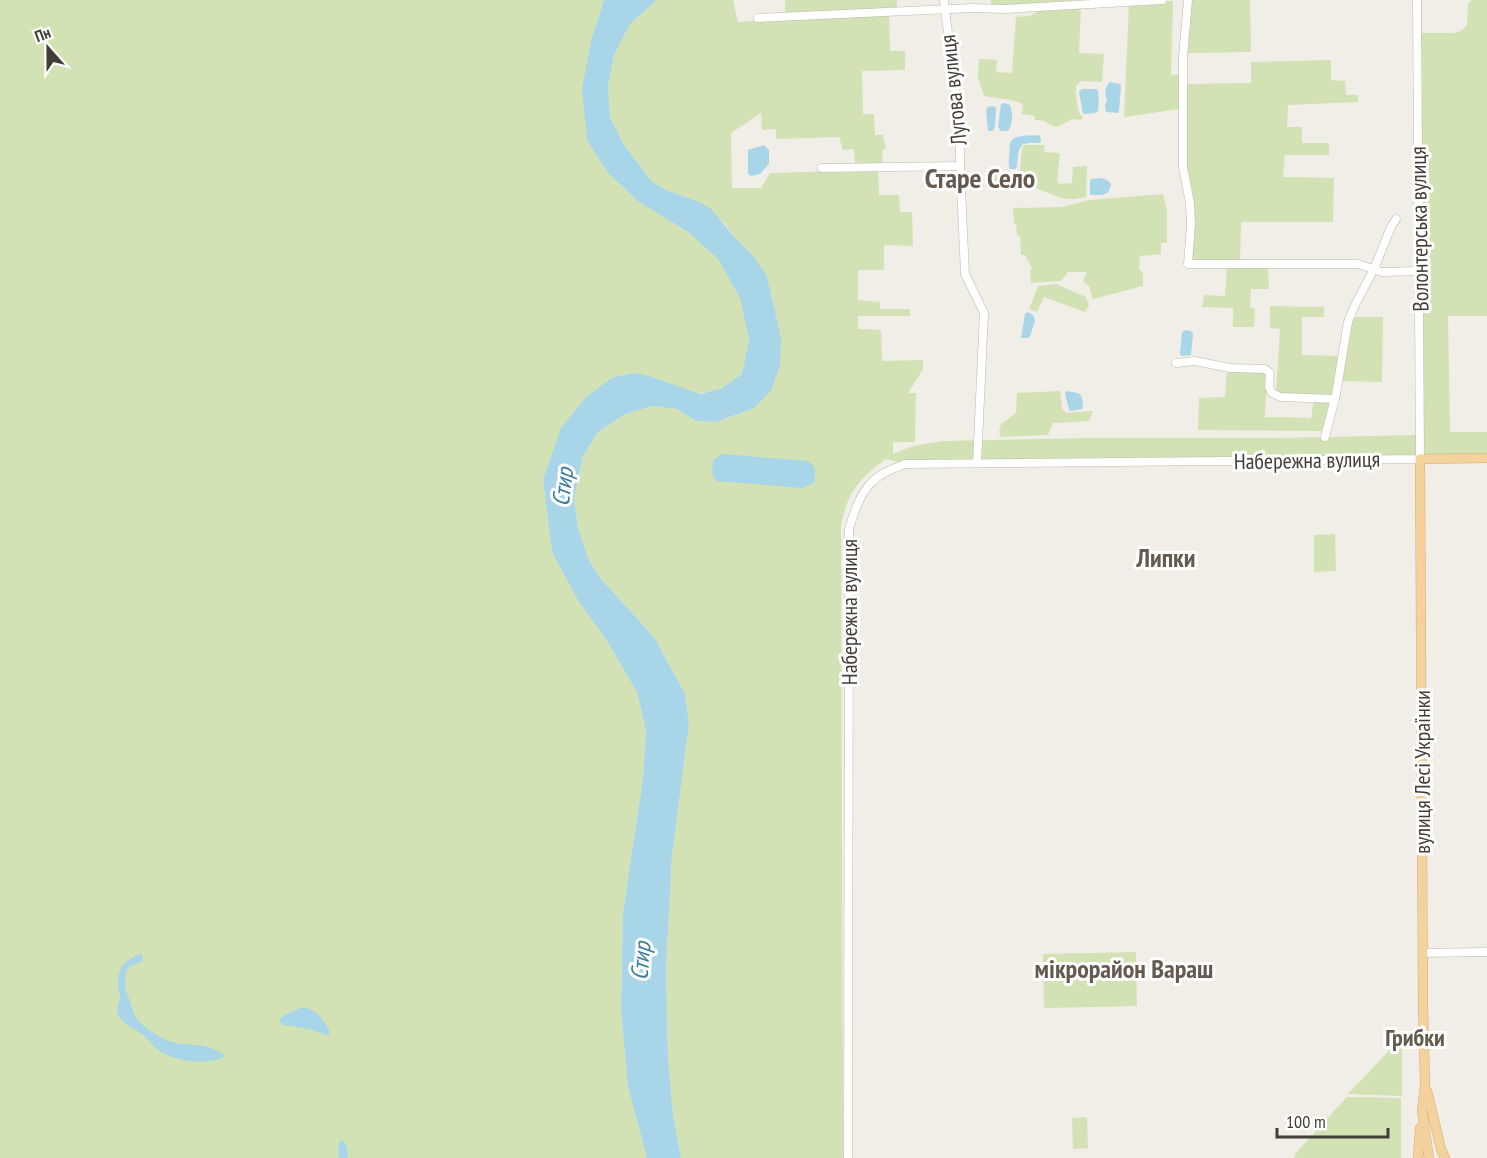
<svg xmlns="http://www.w3.org/2000/svg" width="1487" height="1158" viewBox="0 0 1487 1158" font-family="'PT Sans Narrow',sans-serif">
<style>
.green{fill:#d2e2b4}
.water{fill:#a9d5e8}
.lines{fill:none;stroke-linecap:round;stroke-linejoin:round}
.minor-casing{stroke:#bfb7ad;stroke-width:9}
.major-casing{stroke:#d7ad70;stroke-width:10}
.minor{stroke:#fff;stroke-width:8}
.major{stroke:#f3d29e;stroke-width:9}
.labels{text-anchor:middle;stroke-width:6;stroke-linejoin:round;paint-order:stroke}
.street-label{font-size:22px;fill:#443d37;stroke:#fff}
.water-label{font-size:24px;font-style:italic;fill:#397d9d;stroke:#fff}
.neighbourhood-label{font-size:24px;font-weight:bold;fill:#655a4f;stroke:#fff}
.quarter-label{font-size:26px;font-weight:bold;fill:#655a4f;stroke:#fff}
.district-label{font-size:28px;font-weight:bold;fill:#655a4f;stroke:#fff}
</style>
<rect width="100%" height="100%" fill="#f1ede7"/>
<g class="green">
<path d="M0,0h604l-12,37 16,136 31,29 49,30 30,27 22,39 9,43 -7,33c-11,8 -27,20 -42,19 -22,-1 -42,-17 -64,-19 -7,-1 -16,2 -23,3l-70,103 9,72 25,47 30,42 30,51 9,39 -3,47 -20,134 -2,100 7,75 19,71h-647z"/>
<path d="M657,0h76l5,22 47,-3v-19h112v13l-8,1 1,37h15v19l-43,1 1,43h11l1,21h8l3,14 -4,1 1,14 -28,2 -1,-17 -11,1 -4,-13 -63,2v-10l-14,1 -1,-17 -30,20 1,55h29l9,-15 108,-3 1,25h20l1,17h12l1,34 -29,-1v25h-26v30l22,2v7h30v7h-52v13l23,1 1,31 41,-1v9l-15,24h8l-1,49h-22v12l20,-8 31,-5 145,-3h188l143,-3 -2,-402h35l8,-2 6,-6 1,-21 4,-4h15v316h-39l2,116h37v26l-582,6 -19,-5c-27,19 -39,34 -45,67l2,632h-162l-8,-43 -5,-57 -2,-92 6,-110 17,-132 -4,-30 -31,-57 -54,-59 -11,-18 -11,-32 -4,-30 9,-42 15,-24 27,-18 28,-8 24,3 19,12 20,1 38,-14 27,-70 -14,-62 -16,-23 -12,-11 -15,-19 -24,-21 -34,-12 -15,-9 -28,-38 -13,-26 -2,-31 6,-31 16,-31z"/>
<path d="M991,0h83l-2,2 -81,5z"/>
<path d="M1191,0h59l1,52 -63,1z"/>
<path d="M1173,1l-2,74 11,-1v32l-3,3 -55,8 5,-114z"/>
<path d="M1081,6l-2,47 25,1 -2,28 -21,-1 -5,5c0,11 0,23 7,32l-2,2 -8,-1 -16,8 -9,-3 -3,-3 -10,-1v-4l-13,-2 1,-10 -12,-4 -27,-4 -6,-19 1,-18 18,1 -1,12 16,1 4,-56 14,-1 8,-5z"/>
<path d="M1331,60v20l14,1 1,14h12v7l-70,3 -1,22h15v16h27v12h-44l-2,22 51,1 -1,44h-92l-1,40 -44,-1 -3,-3 -1,-5 -6,-87 1,-82 64,-1v-21z"/>
<path d="M1025,145h20l-1,7 16,1 -3,29 3,2 12,-1 1,-16 14,-1 -1,31 -13,2 -12,-1 -41,-16 -27,-1v-9l25,1 2,-1 2,-24z"/>
<path d="M1163,194l4,18v31h-6v11l-21,2 -1,13 4,5v12l-50,13 -4,-13 -6,-5 4,-9h-19l-7,9 -30,2 -1,-12 2,-2 -7,-14h-4l-1,-19 -3,-1 -1,-11 -2,-1 -1,-15 49,-1 27,-7z"/>
<path d="M1227,268h41l1,21h-18l-1,18 5,2 -1,18h-21v-19l-31,-1 2,-12 21,1z"/>
<path d="M1056,284l30,13 3,8 -4,7 -41,-15 -7,15 -8,-3 9,-23z"/>
<path d="M1270,306l54,1v10h-22v38l38,1 -6,34 -2,4h-49l-7,-2 4,-63 -10,-1z"/>
<path d="M1353,317h30l-1,65 -41,-1 10,-62z"/>
<path d="M1227,371l38,2 2,4 -2,40 46,1 3,-19 15,3 -6,27 -2,2 -123,-1 1,-32 26,-1z"/>
<path d="M1060,391l2,17 4,5 27,-2 -4,10 -36,2 -5,12 -47,2 -2,-5 2,-8 15,-11 1,-20z"/>
<path d="M1335,534l1,37 -22,1v-37z"/>
<path d="M1136,952l1,54 -93,2 -1,-54z"/>
<path d="M1402,1037v59l-54,-2z"/>
<path d="M1347,1097l54,1v60h-107l1,-4z"/>
<path d="M1087,1117l1,31 -15,1 -1,-31z"/>
</g>
<g class="water">
<path d="M604,0h53l-27,24 -16,31 -6,31 2,31 13,26 28,38 15,9 34,12 11,7 28,33 12,11 16,23 14,62 -1,27 -9,26 -17,17 -38,14 -20,-1 -19,-12 -24,-3 -28,8 -27,18 -15,24 -9,42 4,30 11,32 11,18 54,59 31,57 4,30 -17,132 -6,110 2,92 5,57 8,43h-34l-19,-71 -7,-75 2,-100 20,-134 3,-47 -9,-39 -30,-51 -30,-42 -25,-47 -9,-72 18,-52 25,-31 27,-20 22,-4 14,3 36,13 16,5 21,-6 20,-14 7,-34 -9,-42 -22,-39 -30,-27 -49,-30 -31,-29 -21,-33 -5,-51 10,-52z"/>
<path d="M1110,82l10,2 1,2 -2,25 -1,2 -12,-1 -1,-6 2,-6c-3,-5 -2,-14 3,-18z"/>
<path d="M1082,89h15c2,4 2,17 1,22l-3,2 -12,1 -4,-22z"/>
<path d="M1004,103l6,2c3,8 3,19 -2,26h-7l-3,-4 3,-23z"/>
<path d="M993,106l3,2 -1,18 -2,5h-5l-2,-21 2,-3z"/>
<path d="M1037,135l3,1 1,4 -1,3c-4,0 -11,-1 -16,1 -8,4 -5,18 -8,25h-6c-2,-5 -1,-8 -1,-14 1,-4 0,-7 1,-11 2,-10 19,-8 27,-9z"/>
<path d="M764,145l5,5v14l-9,10 -9,2 -3,-2v-24z"/>
<path d="M1101,178l6,2 4,4c-2,13 -9,11 -21,11v-14l1,-2z"/>
<path d="M1028,312l6,4 1,5 -5,15 -2,2h-7l4,-24z"/>
<path d="M1186,330l5,1 2,3 -2,21 -9,1 -2,-2 2,-22z"/>
<path d="M1067,391c15,3 15,1 16,17l-1,1 -11,2 -2,-1 -4,-17z"/>
<path d="M723,454l85,7 7,7v14l-12,6 -87,-7 -4,-7 1,-14z"/>
<path d="M142,953v9c-5,2 -13,3 -15,8 -2,4 -1,9 -2,13 0,7 2,11 5,18 1,4 2,9 4,13 7,13 28,26 42,29 18,3 33,0 49,13 -14,10 -49,5 -62,-3 -8,-4 -14,-13 -21,-19 -7,-5 -17,-9 -22,-16 -6,-9 0,-14 0,-22 0,-3 -2,-6 -2,-9 -2,-18 7,-28 24,-34z"/>
<path d="M303,1007c16,4 19,11 27,25l-2,3h-3l-15,-6 -27,-4 -3,-3v-3l6,-5z"/>
<path d="M342,1140c5,4 7,11 5,18h-8l-1,-5 1,-11z"/>
</g>
<g class="lines">
<g class="minor-casing">
<g id="minor">
<path d="M944,0l16,132v34l5,108 19,39 -7,150"/>
<path d="M1188,0l-5,57v110l7,36 1,21 -3,40h170l24,8 38,-1"/>
<path d="M758,18l214,-10 32,1 158,-9"/>
<path d="M822,168l138,-2"/>
<path d="M1176,363l19,-2 35,7 35,1 5,4 -1,14 3,6 8,4 55,2"/>
<path d="M1325,437l11,-43 12,-72 7,-17 19,-36 17,-42 5,-8"/>
<path d="M1423,953l64,-1"/>
<path d="M848,1158l1,-629c5,-16 10,-34 23,-47 8,-9 21,-13 33,-18l515,-5 -3,-459"/>
</g>
</g>
<g class="major-casing">
<g id="major">
<path d="M1427,1091l14,58 4,9"/>
<path d="M1418,1158l2,-30"/>
<path d="M1429,1158l-7,-47 3,-26 -2,-81 -3,-545 67,-1"/>
</g>
</g>
<use href="#minor" class="minor"/>
<use href="#major" class="major"/>
</g>
<g class="labels">
<g class="street-label">
<text transform="translate(953 90) rotate(-96)" y="8">Лугова вулиця</text>
<text transform="translate(1419 229) rotate(-91)" y="8">Волонтерська вулиця</text>
<text transform="translate(1307 460) rotate(-1)" y="8">Набережна вулиця</text>
<text transform="translate(849 612) rotate(-90)" y="8">Набережна вулиця</text>
<text transform="translate(1422 772) rotate(-90)" y="8">вулиця Лесі Українки</text>
</g>
<g class="water-label">
<text transform="translate(563 487) rotate(-83)" y="8">Стир</text>
<text transform="translate(641 961) rotate(-85)" y="8">Стир</text>
</g>
<g class="neighbourhood-label">
<text x="1415" y="1046">Грибки</text>
</g>
<g class="quarter-label">
<text x="1166" y="567">Липки</text>
<text x="1124" y="978">мікрорайон Вараш</text>
</g>
<g class="district-label">
<text x="980" y="188">Старе Село</text>
</g>
</g>
<g transform="translate(48 48) rotate(339)" stroke="#ffffff" stroke-width="4.5" paint-order="stroke">
<path d="M0-4.5L10 22L0 15L-10 22Z" fill="#443d37"/>
<text y="-9" font-size="16" font-weight="bold" text-anchor="middle" fill="#443d37">Пн</text>
</g>
<path d="M1277 1128v9h111v-9" fill="none" stroke="#443d37" stroke-width="3"/>
<text x="1286" y="1128" font-size="18" fill="#443d37" stroke="#ffffff" stroke-width="4.5" paint-order="stroke">100 m</text>
</svg>
